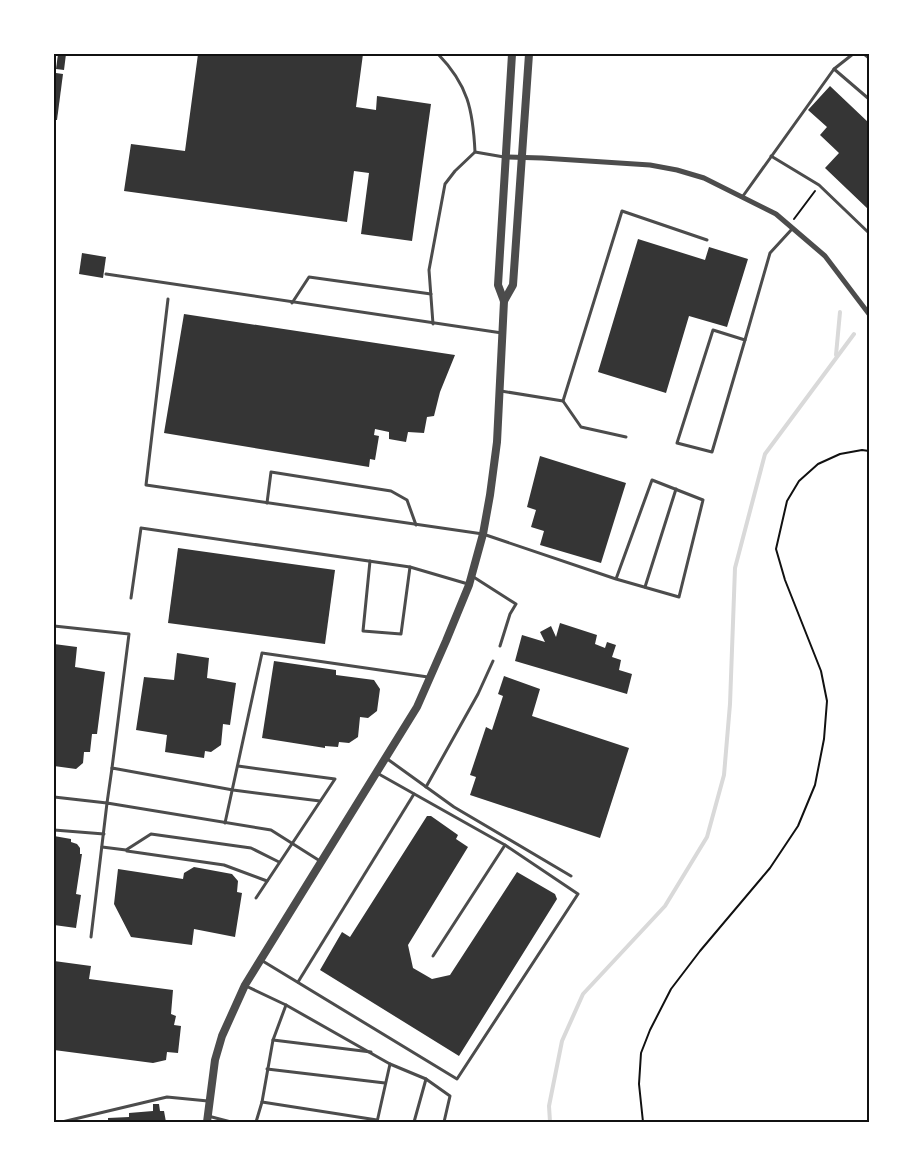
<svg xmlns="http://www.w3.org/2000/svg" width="923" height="1176" viewBox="0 0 923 1176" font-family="Quicksand,sans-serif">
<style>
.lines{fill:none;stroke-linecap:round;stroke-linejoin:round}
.stream{stroke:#d9d9d9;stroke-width:4}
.building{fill:#353535}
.path{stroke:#111;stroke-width:2}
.service{stroke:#4c4c4c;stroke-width:3}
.minor{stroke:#4c4c4c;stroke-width:5}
.tertiary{stroke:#4c4c4c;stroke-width:8}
.neatline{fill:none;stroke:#111;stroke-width:2}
</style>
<rect width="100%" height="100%" fill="#fff"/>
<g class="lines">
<g class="stream">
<path d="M836,355l4,-43"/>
<path d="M550,1122l-1,-16 13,-65 21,-47 82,-88 42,-69 17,-62 6,-71 5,-136 30,-114 89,-120"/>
</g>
</g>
<g class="building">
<path d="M58,54h8l-2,16 -8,-1z"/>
<path d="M198,54h165l-7,53 20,3 1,-14 54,8 -19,137 -51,-7 8,-61 -15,-2 -7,51 -223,-31 7,-47 54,7z"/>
<path d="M56,73l7,1 -6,46h-3v-32z"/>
<path d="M830,86l39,37v87l-44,-42 14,-15 -19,-18 7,-8 -19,-17z"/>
<path d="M638,239l67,21 4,-13 39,12 -21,68 -38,-11 -23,77 -68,-21z"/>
<path d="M82,253l24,4 -3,21 -24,-4z"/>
<path d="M184,314l271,41 -15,37 -6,24 -7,1 -3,16 -16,-1 -2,10 -17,-3v-7l-14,-3 -1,6 5,1 -4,24 -5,-1 -1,8 -205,-34z"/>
<path d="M540,456l86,27 -25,80 -61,-18 4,-14 -13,-4 5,-17 -9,-3z"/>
<path d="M178,548l157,22 -10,74 -157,-21z"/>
<path d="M560,623l37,12 -2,9 10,4 2,-6 9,3 -4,12 9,3 -2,10 13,4 -5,20 -112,-33 7,-26 23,7 -5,-10 11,-6 5,11z"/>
<path d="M54,644l23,3 -2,20 30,5 -8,62h-5l-2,18h-6l-1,11 -7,6 -22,-3z"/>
<path d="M177,653l32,5 -2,20 29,5 -6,42 -7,-1 -2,21 -10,7 -6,-1 -1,7 -39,-6 2,-17 -31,-5 8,-53 30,3z"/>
<path d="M274,661l62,9v5l38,5 6,9 -3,22 -9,7 -8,-1 -2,20 -9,6 -10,-1 -1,5 -13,-1v2l-63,-10z"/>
<path d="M504,676l36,13 -8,27 97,32 -29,90 -130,-43 6,-18 -6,-2 16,-48 6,3 11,-34 -5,-2z"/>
<path d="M427,816h4l27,19 -2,4 12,8 -60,98 5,23 19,11 18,-4 67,-103 38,22 2,5 -98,157 -139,-86 22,-38 8,5z"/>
<path d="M54,836l17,3v3l6,2 3,4v6h2l-6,40 5,1 -5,33 -22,-3z"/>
<path d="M194,867l38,7 6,7 -1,11 5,1 -7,44 -41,-8 -2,16 -61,-8 -17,-33 4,-35 65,10 1,-6z"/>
<path d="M54,961l37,5 -2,13 84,11 -2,24 5,2 -2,9 7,1 -3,27 -11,-1 -1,8 -13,3 -99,-13z"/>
<path d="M153,1104h6l1,7h4l2,11h-58v-4l21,-1v-4l24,-2z"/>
</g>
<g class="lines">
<g class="path">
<path d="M794,219l21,-28"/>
<path d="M643,1122l-4,-38 2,-31 9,-23 21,-41 29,-38 70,-83 28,-42 17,-41 9,-46 3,-38 -6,-30 -36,-91 -9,-31 11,-48 12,-20 19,-17 22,-10 22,-4 7,1"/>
</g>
<g class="service">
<path d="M864,54l5,4"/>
<path d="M834,69l35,30"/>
<path d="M475,152l29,5"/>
<path d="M771,156l48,29 50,48"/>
<path d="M743,196l91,-127 19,-15"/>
<path d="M106,274l396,59"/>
<path d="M168,299l-22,186 337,49 133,45 63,18 24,-97 -51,-20 -36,99"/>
<path d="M292,303l17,-26 122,17"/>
<path d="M433,324l-4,-54 16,-86 10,-13 20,-19c-2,-42 -7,-67 -37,-98"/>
<path d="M713,330l32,10 -33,112 -35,-9z"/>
<path d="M745,340l25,-87 22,-24"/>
<path d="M501,391l62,10 18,26 45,10"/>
<path d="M563,401l59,-190 85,29"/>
<path d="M267,503l4,-31 120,19 16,9 9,25"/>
<path d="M370,561l-7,70 38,3 9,-67"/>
<path d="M472,576l44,28 -6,10 -10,32"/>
<path d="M645,587l31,-98"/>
<path d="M131,598l10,-70 269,39 58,17"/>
<path d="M54,626l75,8 -17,134"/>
<path d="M386,758l68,49 117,69"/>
<path d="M238,766l97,13 -79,119"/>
<path d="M426,787l52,-93 15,-33"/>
<path d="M54,797l53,6 5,-35 121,22 87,11"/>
<path d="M225,823l37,-170 166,24"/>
<path d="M54,830l50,4"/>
<path d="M102,847l24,3 25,-16 100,14 28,14"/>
<path d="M127,851l97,14 43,16"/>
<path d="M91,937l16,-134 164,27 49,31"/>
<path d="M433,956l72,-111"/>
<path d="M261,960l196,119 121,-185 -73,-49 -128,-72"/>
<path d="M298,982l116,-188"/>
<path d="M246,986l40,19 104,59 36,15 24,17 -6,26"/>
<path d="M273,1040l98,12"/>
<path d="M267,1069l118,14"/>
<path d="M262,1102l115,18"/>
<path d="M208,1116l23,6"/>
<path d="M62,1122l105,-25 41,4"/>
<path d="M256,1122l6,-20 11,-62 13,-35"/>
<path d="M377,1122l13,-58"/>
<path d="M414,1122l12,-43"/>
</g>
<path class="minor" d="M506,157l36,1 108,7 27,5 27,8 72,36 49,42 44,58"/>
<g class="tertiary">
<path d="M504,301l9,-16 16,-231"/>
<path d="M207,1122l8,-62 7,-24 23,-51 172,-278 29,-66 23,-56 14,-51 7,-39 7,-53 7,-141 -6,-16 14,-231"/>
</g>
</g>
<rect width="923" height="1176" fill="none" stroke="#ffffff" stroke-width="110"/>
<rect x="55" y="55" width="813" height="1066" class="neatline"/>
</svg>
